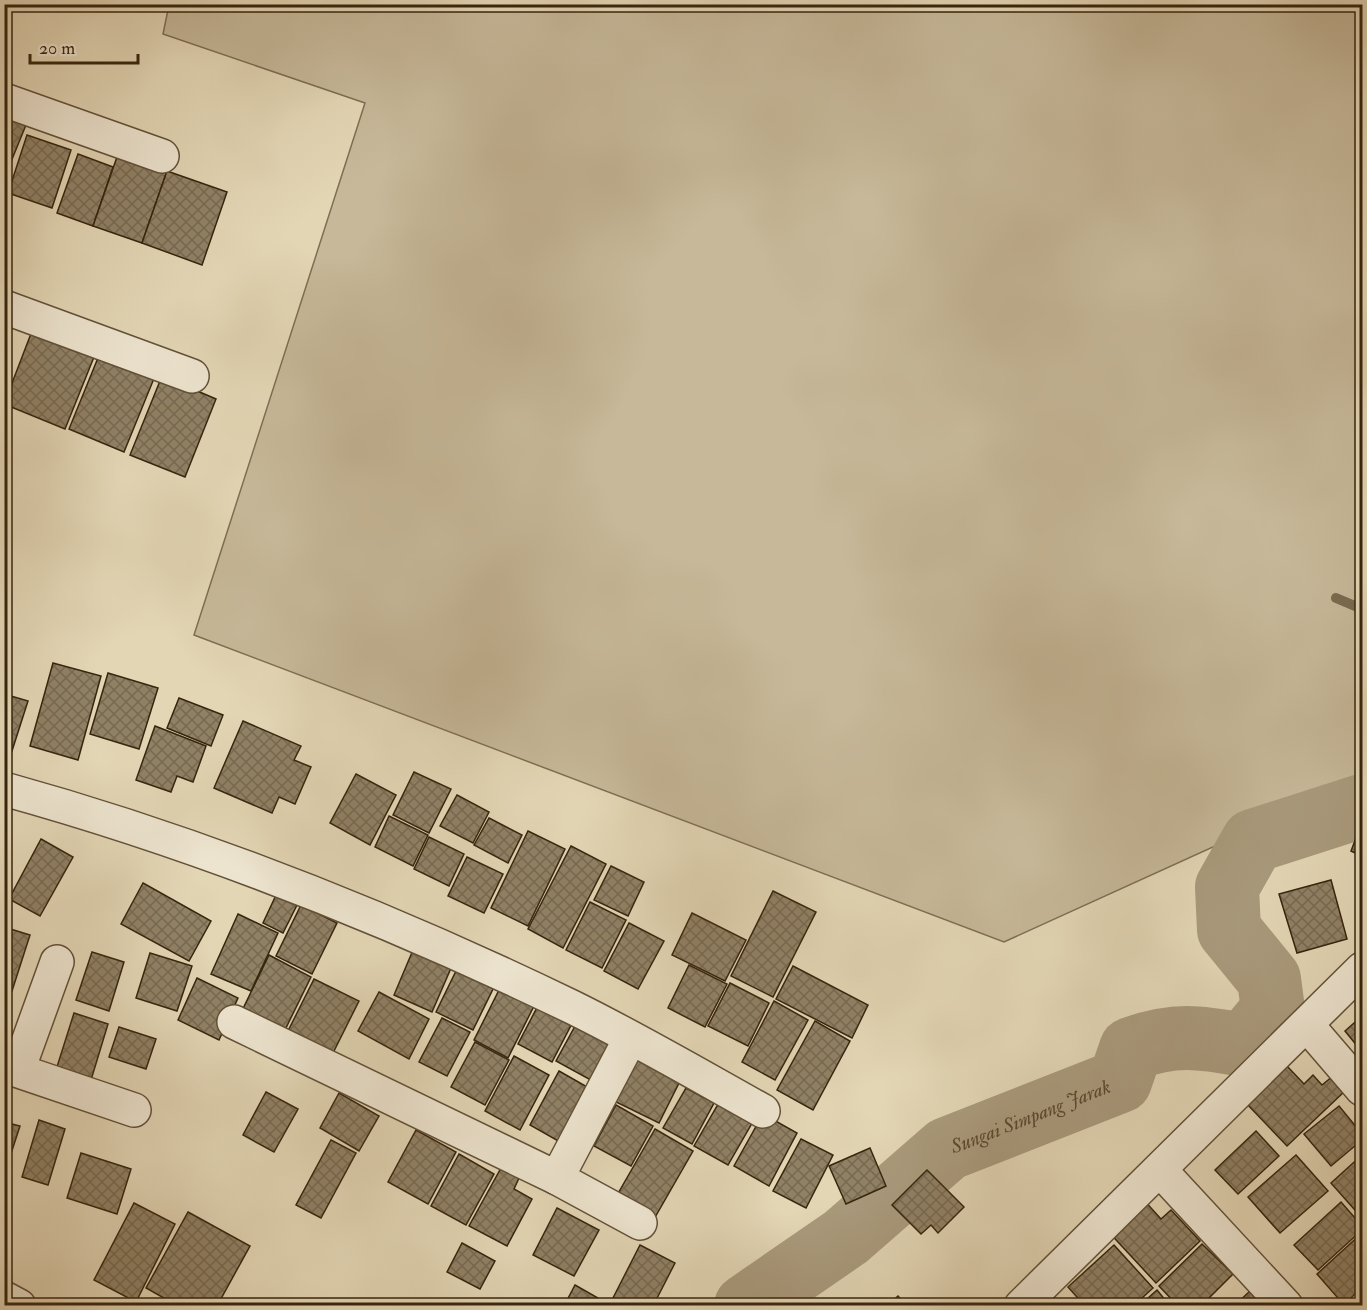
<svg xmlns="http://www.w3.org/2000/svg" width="1367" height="1310" viewBox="0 0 1367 1310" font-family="'IM FELL Double Pica',serif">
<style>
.green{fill:#c6b899;stroke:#7e6e54;stroke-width:1.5}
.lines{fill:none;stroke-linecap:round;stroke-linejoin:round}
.stream{stroke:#7b6b50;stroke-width:10}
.river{stroke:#a99a7c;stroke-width:64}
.building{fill:url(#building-cross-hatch);stroke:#37250e;stroke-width:1.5}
.minor-casing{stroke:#625138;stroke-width:36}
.minor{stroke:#ede4cf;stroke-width:33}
.labels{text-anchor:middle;stroke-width:4.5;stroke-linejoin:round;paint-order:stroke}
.water-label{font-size:20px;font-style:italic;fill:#59482f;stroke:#ede4cf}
</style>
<defs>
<pattern id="building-cross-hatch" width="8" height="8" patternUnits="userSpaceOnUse" patternTransform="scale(1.5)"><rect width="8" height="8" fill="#908165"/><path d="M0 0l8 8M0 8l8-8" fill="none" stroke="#766952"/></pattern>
</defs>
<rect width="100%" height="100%" fill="#e3d6b5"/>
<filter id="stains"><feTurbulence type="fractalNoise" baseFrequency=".00333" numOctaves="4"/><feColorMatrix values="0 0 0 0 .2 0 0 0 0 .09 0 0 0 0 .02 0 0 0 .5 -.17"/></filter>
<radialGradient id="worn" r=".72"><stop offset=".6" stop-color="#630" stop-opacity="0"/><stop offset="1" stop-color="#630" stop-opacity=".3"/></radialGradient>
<path class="green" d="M169,5h1193v783l-15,-2 -343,156 -810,-307 171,-532 -202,-69z"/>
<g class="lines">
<path class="stream" d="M1336,598l26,11"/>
<path class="river" id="s1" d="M746,1306l100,-69 101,-88 173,-68 11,-32c43,-16 69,-12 113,-4l29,-35 -4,-31 -40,-49 -2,-43 26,-46 109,-35"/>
</g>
<g class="building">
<path d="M4,110l24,10 -20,49 -4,-1z"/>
<path d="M27,135l44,15 -19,58 -44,-15z"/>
<path d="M78,154l35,13 -20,59 -36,-13z"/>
<path d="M118,154l49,17 -25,72 -49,-17z"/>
<path d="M167,171l60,21 -25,73 -60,-22z"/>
<path d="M32,331l62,26 -29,72 -61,-25z"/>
<path d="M100,353l55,23 -31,76 -55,-23z"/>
<path d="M162,376l54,23 -31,78 -55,-22z"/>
<path d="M53,663l48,13 -23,84 -48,-14z"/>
<path d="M108,673l50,15 -19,61 -49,-15z"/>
<path d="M4,694l24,7 -17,53 -7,-2z"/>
<path d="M179,698l44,17 -12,31 -44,-18z"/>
<path d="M243,721l58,25 -7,14 17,7 -16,37 -16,-7 -7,16 -58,-25z"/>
<path d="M155,726l51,20 -13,36 -16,-6 -6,16 -35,-12z"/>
<path d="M414,772l37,17 -22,44 -36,-18z"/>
<path d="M356,774l40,21 -26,50 -40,-22z"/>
<path d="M457,795l32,17 -16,31 -33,-17z"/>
<path d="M389,816l39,19 -15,31 -38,-19z"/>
<path d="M489,818l33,17 -14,28 -34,-18z"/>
<path d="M1362,822v34l-11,-5z"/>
<path d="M528,831l37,18 -37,77 -37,-18z"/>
<path d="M429,837l35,17 -15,32 -35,-17z"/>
<path d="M41,839l32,18 -33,59 -31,-17z"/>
<path d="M571,846l35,18 -43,84 -35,-19z"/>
<path d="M467,857l36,17 -19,39 -36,-17z"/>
<path d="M611,866l33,16 -16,34 -34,-16z"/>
<path d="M1331,880l16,59 -50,14 -18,-59z"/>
<path d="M143,883l68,38 -22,40 -68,-37z"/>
<path d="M773,891l43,21 -43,85 -42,-21z"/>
<path d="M277,893l21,10 -15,30 -20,-10z"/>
<path d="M590,902l36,18 -24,48 -36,-18z"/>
<path d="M301,905l36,18 -25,51 -36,-18z"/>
<path d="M692,913l54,27 -21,41 -53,-26z"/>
<path d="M238,914l40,19 -27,58 -40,-17z"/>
<path d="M629,923l35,18 -26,48 -34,-18z"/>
<path d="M4,927l26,8 -18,56 -8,-3z"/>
<path d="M413,950l38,18 -19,44 -38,-17z"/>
<path d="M92,952l32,10 -15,49 -33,-11z"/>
<path d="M150,953l42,13 -15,45 -41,-13z"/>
<path d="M269,955l42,22 -31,63 -42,-21z"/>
<path d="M689,965l38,19 -22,43 -37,-19z"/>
<path d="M793,966l75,39 -16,33 -76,-39z"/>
<path d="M457,969l37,18 -21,43 -37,-18z"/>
<path d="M197,978l41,20 -19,42 -41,-20z"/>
<path d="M505,978l34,18 -31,62 -34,-18z"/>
<path d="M314,979l45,22 -31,62 -45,-22z"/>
<path d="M730,983l39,20 -21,43 -40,-20z"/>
<path d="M379,992l50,27 -20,40 -51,-28z"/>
<path d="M543,996l34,18 -25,48 -34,-18z"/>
<path d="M774,1001l34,19 -33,60 -33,-18z"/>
<path d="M74,1013l34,11 -17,56 -35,-10z"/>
<path d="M1362,1016v36l-17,-21z"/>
<path d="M580,1017l41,22 -23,45 -42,-23z"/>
<path d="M442,1018l28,14 -23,44 -28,-14z"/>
<path d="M815,1021l35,20 -37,69 -36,-20z"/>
<path d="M119,1027l37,12 -10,30 -37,-12z"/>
<path d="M475,1042l34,18 -24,45 -34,-18z"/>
<path d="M514,1056l35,19 -29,55 -35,-19z"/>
<path d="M635,1056l46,23 -22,44 -47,-23z"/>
<path d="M1286,1065l18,19 9,-9 9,10 11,-9 13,14 -59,56 -41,-43z"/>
<path d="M559,1071l30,17 -29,54 -30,-17z"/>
<path d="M686,1088l28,15 -22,41 -29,-16z"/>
<path d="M266,1092l32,17 -24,43 -31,-17z"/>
<path d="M339,1093l40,23 -20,35 -39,-23z"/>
<path d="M721,1099l34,19 -27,47 -34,-19z"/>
<path d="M616,1105l37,21 -22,40 -37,-20z"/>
<path d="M1339,1106l23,28v6l-31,26 -27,-32z"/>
<path d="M763,1114l34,19 -28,53 -35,-20z"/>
<path d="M39,1120l26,9 -17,56 -26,-8z"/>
<path d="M4,1122l16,4 -15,46h-1z"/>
<path d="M655,1129l38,22 -39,68 -38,-22z"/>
<path d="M416,1130l40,22 -28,52 -40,-22z"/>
<path d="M1256,1131l23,25 -41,38 -23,-24z"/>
<path d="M801,1139l32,16 -27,53 -33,-17z"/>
<path d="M331,1140l25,13 -35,65 -25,-13z"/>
<path d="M870,1148l16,38 -40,18 -17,-38z"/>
<path d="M81,1153l50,16 -14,45 -50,-16z"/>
<path d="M459,1154l35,20 -28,51 -35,-19z"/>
<path d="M1296,1155l32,36 -48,42 -32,-36z"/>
<path d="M1362,1155v63l-31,-35z"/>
<path d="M501,1168l18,10 -5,11 18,10 -25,47 -38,-20z"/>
<path d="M927,1170l37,37 -26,26 -7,-8 -10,9 -29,-29z"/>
<path d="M1141,1197l20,22 10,-9 29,31 -44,42 -50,-54z"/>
<path d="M1341,1202l21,24v4l-44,40 -24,-25z"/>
<path d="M134,1203l41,21 -39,78 -42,-22z"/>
<path d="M557,1208l42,22 -25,46 -41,-21z"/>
<path d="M188,1212l62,34 -33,60h-39l-32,-18z"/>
<path d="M1362,1233v54l-18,18 -27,-31z"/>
<path d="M462,1243l33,18 -15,28 -33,-17z"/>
<path d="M1202,1244l31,30 -25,25 7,7h-37l-19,-20z"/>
<path d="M640,1245l35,18 -22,43h-27l-13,-8z"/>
<path d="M1114,1245l39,43 -20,18h-48l-17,-19z"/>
<path d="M575,1285l23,13 -4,8h-30z"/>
<path d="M1157,1290l13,16h-31z"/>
<path d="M1250,1291l14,15h-30z"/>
<path d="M898,1296l9,10h-20z"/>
</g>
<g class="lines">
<g class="minor-casing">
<g id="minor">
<path d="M4,100l158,56"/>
<path d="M4,307l188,69"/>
<path d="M4,789c195,54 386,130 568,218 65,32 128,69 191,104"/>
<path d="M234,1022l323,156 83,45"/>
<path d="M1307,1025l55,64"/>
<path d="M4,1066l130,44"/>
<path d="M18,1070l39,-108"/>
<path d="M1160,1170l126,136"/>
<path d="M557,1178l73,-139"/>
<path d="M4,1298l15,8"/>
<path d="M1021,1306l341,-337"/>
</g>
</g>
<use href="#minor" class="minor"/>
</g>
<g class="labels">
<g class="water-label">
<text dy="7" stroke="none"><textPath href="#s1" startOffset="345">Sungai Simpang Jarak</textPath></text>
</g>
</g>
<rect width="1367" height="1310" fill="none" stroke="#e3d6b5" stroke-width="24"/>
<rect x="6" y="6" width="1355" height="1298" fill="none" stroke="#37250e" stroke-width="3"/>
<rect x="12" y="12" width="1343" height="1286" fill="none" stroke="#37250e" stroke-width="1.5"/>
<path d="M30 54v9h108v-9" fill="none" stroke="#37250e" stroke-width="3"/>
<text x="39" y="54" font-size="18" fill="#37250e" stroke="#ede4cf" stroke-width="4.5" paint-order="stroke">20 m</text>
<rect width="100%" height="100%" filter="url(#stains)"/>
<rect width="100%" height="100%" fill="url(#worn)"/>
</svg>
